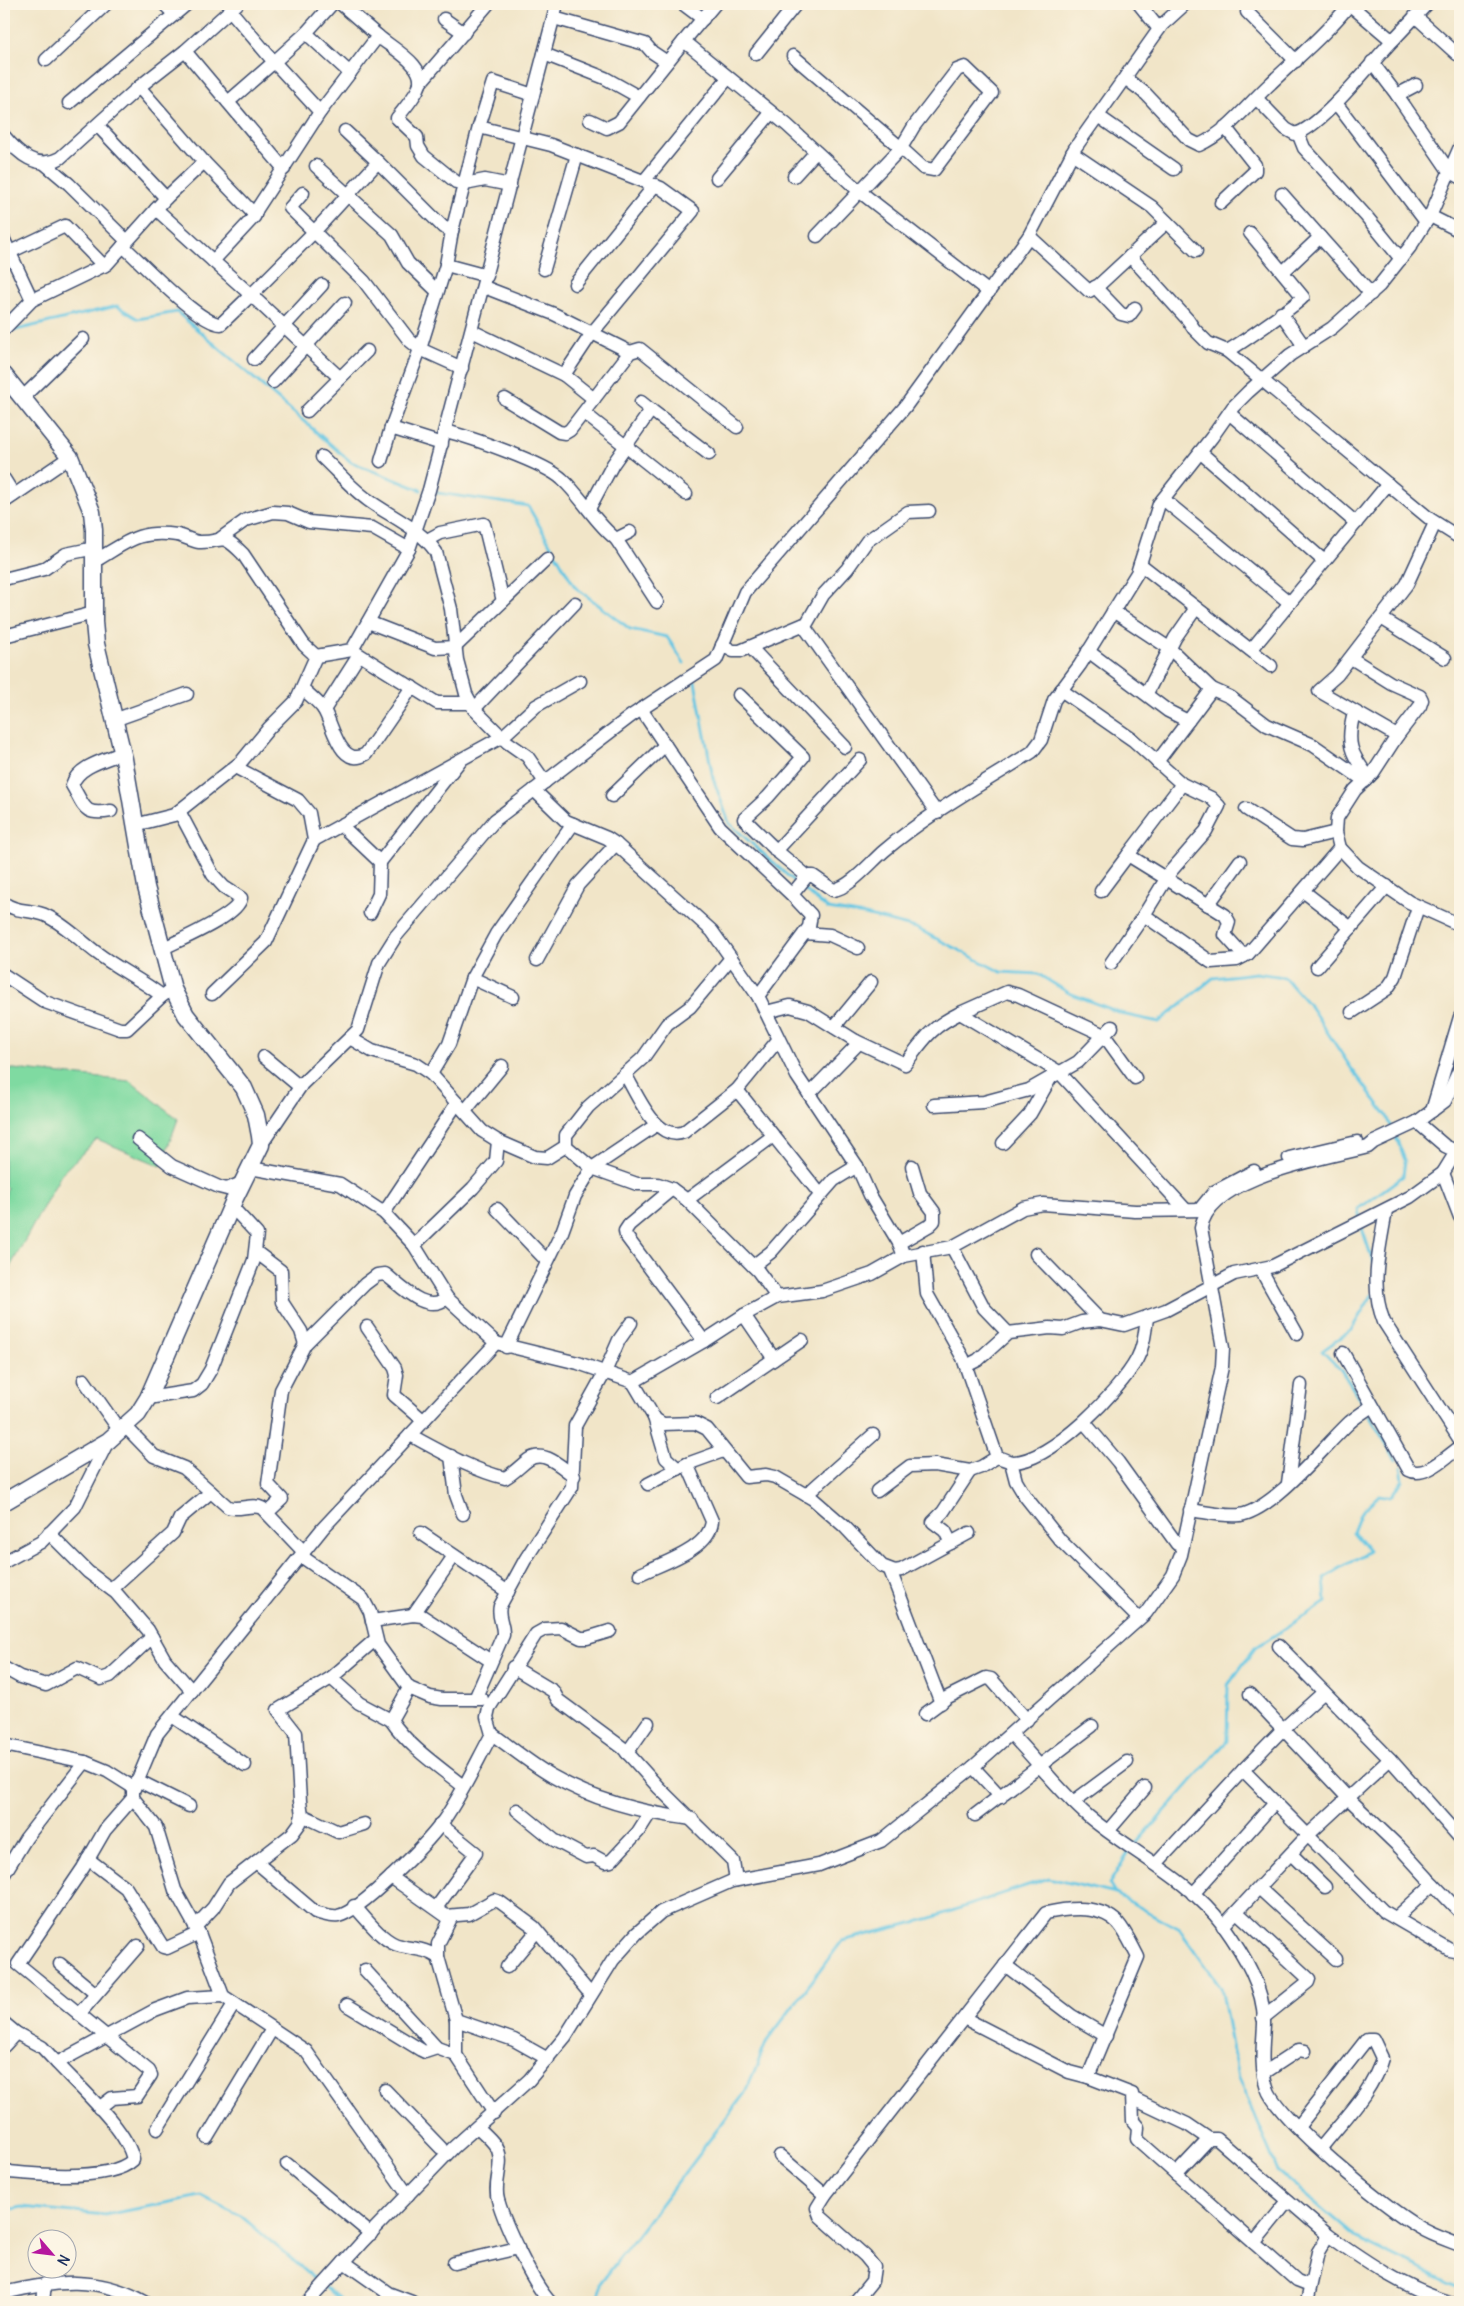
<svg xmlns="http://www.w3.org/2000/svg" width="1464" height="2306" viewBox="0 0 1464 2306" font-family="Delius,sans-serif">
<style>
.green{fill:#7fdaa1;stroke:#4d8480}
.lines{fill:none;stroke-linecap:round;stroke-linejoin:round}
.stream{stroke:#65c6e3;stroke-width:3}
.minor-casing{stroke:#3b4a6e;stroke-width:15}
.major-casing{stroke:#3b4a6e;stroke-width:19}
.minor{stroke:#fff;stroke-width:12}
.major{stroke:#fff;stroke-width:16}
</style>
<rect width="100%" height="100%" fill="#fcf5e5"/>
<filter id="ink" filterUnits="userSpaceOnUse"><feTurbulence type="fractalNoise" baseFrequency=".02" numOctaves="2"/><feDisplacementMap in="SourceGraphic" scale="10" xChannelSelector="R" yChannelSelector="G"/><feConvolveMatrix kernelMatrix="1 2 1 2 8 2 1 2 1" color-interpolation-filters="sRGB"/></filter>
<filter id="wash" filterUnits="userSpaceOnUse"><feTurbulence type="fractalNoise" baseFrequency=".0096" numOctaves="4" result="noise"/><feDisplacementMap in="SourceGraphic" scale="20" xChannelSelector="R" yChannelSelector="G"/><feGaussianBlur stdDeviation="1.12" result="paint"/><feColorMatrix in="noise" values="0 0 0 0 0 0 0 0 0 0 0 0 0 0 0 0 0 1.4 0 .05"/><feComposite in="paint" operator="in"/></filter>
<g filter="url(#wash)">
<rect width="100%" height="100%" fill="#f1e5c8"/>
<path class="green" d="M4,1068l126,13 48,38 -17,47 -64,-27 -35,34 -58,105v-77l3,-13 -3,-3z"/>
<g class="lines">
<g class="stream">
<path d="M16,330l101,-24 21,13 39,-7 174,150 70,28"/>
<path d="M438,493l90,13 47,81 55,42 37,8 17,26"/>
<path d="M695,682l18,96 16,45 68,61"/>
<path d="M802,888l26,21 37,6 51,13 85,44 37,2 31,19 57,22 33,7 54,-44 43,-5 28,4 26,29 41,62 36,48 5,13"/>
<path d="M1360,1219l-2,-10 45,-33 2,-16 -10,-25"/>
<path d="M1361,1225l12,37"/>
<path d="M1363,1404l-22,-34 -19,-19 29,-21 21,-35"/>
<path d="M1369,1415l27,45"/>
<path d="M1134,1846l93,-105 1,-56 27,-37 71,-46 -2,-24 45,-27 -16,-19 8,-20 18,-17 11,2 13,-17 -2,-13"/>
<path d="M1115,1894l-6,-10 21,-34"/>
<path d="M4,2211l18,-4 83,8 96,-19 40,20 80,68"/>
<path d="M326,2288l17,14"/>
<path d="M599,2302l1,-18 145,-191 22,-52 75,-100 89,-23 118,-40 67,16 63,35 42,58 17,91 40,93 77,66 94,46 11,4"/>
</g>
</g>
</g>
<g filter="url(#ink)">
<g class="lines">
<g class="minor-casing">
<g id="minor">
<path d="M164,4l10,10"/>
<path d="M683,4l20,15"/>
<path d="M715,4l-31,37 103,84 72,66 130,101"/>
<path d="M1139,4l20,25"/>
<path d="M1349,4l40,34h6l32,-34"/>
<path d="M230,10l44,52 32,-29 26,-29"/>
<path d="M1247,12l49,49"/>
<path d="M1415,16l42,38"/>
<path d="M554,18l91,26 7,8 15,10"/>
<path d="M444,19l20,14"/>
<path d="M306,33l44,40"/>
<path d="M378,36c13,12 52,31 40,53 -5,10 -14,20 -21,29l20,19 1,9 6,10 32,26 9,2 20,-4 25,5"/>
<path d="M185,51l99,118"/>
<path d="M544,54l61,24 34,19"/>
<path d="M756,54l40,-50"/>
<path d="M793,56l108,92 13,-22 43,-56 8,-3 27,26 -58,77 -11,-2 -22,-20 -84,88"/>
<path d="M46,60l60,-56"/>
<path d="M1372,62l25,33 19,-10"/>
<path d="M1125,78l21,16 43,46 10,5c29,-13 49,-41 72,-62 27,-26 56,-50 79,-79"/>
<path d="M420,83l68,-79"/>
<path d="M139,87l65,75 51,53"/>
<path d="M1397,95l52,76 11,6"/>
<path d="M1256,98l30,31 9,5c26,-6 78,-74 100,-96"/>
<path d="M69,103l118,-99"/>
<path d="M1336,103l90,119"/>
<path d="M320,112l58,-76 -37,-32"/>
<path d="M1098,116l76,53"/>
<path d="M590,120l17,8 12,-6 65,-81"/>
<path d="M98,126l68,72"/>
<path d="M345,131l33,31"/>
<path d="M1298,133l6,15 62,68 35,43"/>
<path d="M4,136c14,17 33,35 56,22l79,-71 46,-36 52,-47"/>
<path d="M1072,153l80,54 44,44"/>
<path d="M44,163l25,21 58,57"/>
<path d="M316,166l76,69 16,28 29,28"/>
<path d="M794,176l22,-24"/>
<path d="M717,178l54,-65"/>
<path d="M644,181l84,-103"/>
<path d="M303,193l-13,15 74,73 45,59 11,9 42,19"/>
<path d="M1282,194l38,43 -37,35"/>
<path d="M1221,203l34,-32v-6l-30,-38"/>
<path d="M156,209l57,52 41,-44 3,-8 63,-97 -46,-50 -46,40"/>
<path d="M1430,216l30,15"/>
<path d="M452,231l27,-104"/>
<path d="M1029,236l60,55 10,-6 68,-63"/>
<path d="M1320,237l51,57"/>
<path d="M4,240l28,60"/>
<path d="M123,246c19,17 76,78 98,78l30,-29 -38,-34"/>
<path d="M10,252l55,-26 39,40"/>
<path d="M1130,256l58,64 6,9 14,14 19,8 203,168 30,19"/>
<path d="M544,269l33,-114"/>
<path d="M575,284l80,-99"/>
<path d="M484,287l70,27 76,38"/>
<path d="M1095,287l26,27 8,2 6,-8"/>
<path d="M1281,313l23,33"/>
<path d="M4,329l28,-29 75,-36 59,-66 38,-36"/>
<path d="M472,331l92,44 28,-42 101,-122 -32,-23 -110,-43 -72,-18 14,-45 40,13"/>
<path d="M1227,351c9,-4 72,-48 76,-54l-53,-64"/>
<path d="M254,359l68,-74"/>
<path d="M564,375l30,24"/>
<path d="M340,378l-89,-83 63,-63 64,-70 65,65 9,4 -6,34 41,11"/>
<path d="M273,382l72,-79"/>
<path d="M23,397l60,-58"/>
<path d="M505,399l54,33 6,1 5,-3 60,-78 10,-3 97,78"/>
<path d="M651,410l58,44"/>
<path d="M307,411l60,-60"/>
<path d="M584,413l102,81"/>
<path d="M1229,413l127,110"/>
<path d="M391,428l29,-79 26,-84"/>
<path d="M445,431c25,6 100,32 117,48 20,18 33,44 54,60l14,-7"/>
<path d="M1200,452l124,109"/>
<path d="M322,457c15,14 29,31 46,43 23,17 52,28 68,52l15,57 6,51 9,34 8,15 33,33 20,14 18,26"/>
<path d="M381,461l10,-33 51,16"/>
<path d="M4,479l10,16"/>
<path d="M1163,499l127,104"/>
<path d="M4,502l66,-45"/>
<path d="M589,509l24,-45 38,-54 -10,-8"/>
<path d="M1435,523l-28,61 -70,91 -18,16 78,45 -24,37 -18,17 -18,28 -1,14 4,16 18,19 51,35 51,23"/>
<path d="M221,538l25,-18 27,-8 15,1 21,9 63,6 37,21"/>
<path d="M616,539l41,63"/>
<path d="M427,540l13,-7 44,-9 19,77"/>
<path d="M95,561c31,-18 43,-32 82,-26 7,1 14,6 22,7 26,1 20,-12 44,12l61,91 12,11"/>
<path d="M1140,564l131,102"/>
<path d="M4,579l40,-10 22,-15 29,-6"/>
<path d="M1113,611l56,37 43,41 -24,32"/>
<path d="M1381,618l64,40"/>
<path d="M368,622l67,26 20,-1 92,-88"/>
<path d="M803,625l134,188"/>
<path d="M4,636l90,-23"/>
<path d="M722,645l11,6h7l67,-28 16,-28 24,-26 20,-28 41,-29 21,-1"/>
<path d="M750,647l95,100"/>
<path d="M352,650l85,53h34"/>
<path d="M1251,650l137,-166"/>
<path d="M1088,651l80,60 20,10 -31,41"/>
<path d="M1351,658l40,25 29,13 2,4 -2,6 -23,30"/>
<path d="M302,688c7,7 17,14 22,22 9,15 16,59 42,44l46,-67"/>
<path d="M1212,689l18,8 37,28 46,20 52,36"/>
<path d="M1061,690l72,50 49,44 29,14 8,8 -13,25 -35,40 -27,44 67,47 26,-2 11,-6 92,-106"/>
<path d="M1147,693l28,-55 21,-30"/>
<path d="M739,695l64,62 -35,40 -24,22 35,34 28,23"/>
<path d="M474,709l101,-106"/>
<path d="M641,709l79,118 73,69"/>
<path d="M324,710l35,-55"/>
<path d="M1354,713c-8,29 -4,41 15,64"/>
<path d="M114,720l73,-26"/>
<path d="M1182,784l-54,71 97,60 4,7 -4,13 19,21"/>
<path d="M534,790l32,31 41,17 9,6 96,87 46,65 39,80 60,90 13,29 29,48 5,13"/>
<path d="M612,796l53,-51"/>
<path d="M1246,809l46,30 11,1 33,-8"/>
<path d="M111,811c-28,5 -26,-4 -39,-26 6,-19 33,-25 50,-32"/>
<path d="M135,825l39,-10 67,-53 28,-34 27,-27 20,-45 36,-6 57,-101 20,-59 128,-486"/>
<path d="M341,825l39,37 -1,32 -9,19"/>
<path d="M314,840l188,-103 34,-31 44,-25"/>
<path d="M776,851l84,-91"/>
<path d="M380,862l79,-100"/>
<path d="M1101,891l27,-36"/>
<path d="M1303,891l48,37"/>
<path d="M4,903c12,10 30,6 43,13 18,9 34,25 50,37 21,16 45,27 65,43"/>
<path d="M1208,905l32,-44"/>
<path d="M805,933l25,2 28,13"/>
<path d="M164,948c17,-9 74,-32 77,-50l-17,-11 -11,-12 -34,-64"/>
<path d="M537,960l41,-75 38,-41"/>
<path d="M1111,963l33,-48"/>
<path d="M1317,967l70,-81"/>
<path d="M4,975l41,27 75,27h7l35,-33 11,-7"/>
<path d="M472,978l41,19"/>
<path d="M212,994l54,-52 48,-102 -5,-27 -11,-13 -63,-33"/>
<path d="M758,996l51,-69 2,-12 -18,-19 1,-4 13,-16h6l20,14c17,-2 38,-28 51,-39 45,-38 98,-67 148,-99l9,-12 13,-40 26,-35 57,-92 22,-69 53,-67 21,-30 15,-15 42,-37 42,-27 47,-42 31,-39 21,-33 29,-67"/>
<path d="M766,1012l24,-6 18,5 48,30v5l-47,48"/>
<path d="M1352,1012l35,-23 8,-12 23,-70"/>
<path d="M834,1027l37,-45"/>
<path d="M350,1038l22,13 44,13 15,10 51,57 16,10 37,16 12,1 19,-12"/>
<path d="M856,1041l49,23c20,-26 25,-36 55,-51"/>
<path d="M264,1057l36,30"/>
<path d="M431,1074l18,-30 23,-66 24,-44 77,-110"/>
<path d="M625,1074c12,20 31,69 59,58l53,-42 41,-50"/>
<path d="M1135,1078l-31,-43 -86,-40 -11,-3 -47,21 99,59 127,138"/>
<path d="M737,1090l83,104"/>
<path d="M934,1105l50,-3 45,-12 49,-28 34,-35"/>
<path d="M465,1111l37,-45"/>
<path d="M1432,1111l28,-94"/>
<path d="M1417,1122l28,24 15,7"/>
<path d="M138,1139l34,27 47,21 8,2 17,-7"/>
<path d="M1003,1143l27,-29 21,-37"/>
<path d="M261,1145l41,-61 56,-54 21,-67 17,-27 99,-116 136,-104 85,-56 29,-68 160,-185 124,-171 46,-88 87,-123 23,-21"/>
<path d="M1289,1158l68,-16"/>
<path d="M250,1168l90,16 44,29 30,32 33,53 49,45"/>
<path d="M592,1168l45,16h21l14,5 15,11 71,71 19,26"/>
<path d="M592,1168l64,-43"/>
<path d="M1443,1173l17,44"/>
<path d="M672,1189l-43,36 -4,6 1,5 78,105"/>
<path d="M687,1200l86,-64"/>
<path d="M497,1209l50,52"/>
<path d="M1200,1209l14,-17 40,-21"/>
<path d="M1386,1210c-6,38 -17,75 -2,112l76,118"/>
<path d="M384,1213l73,-110"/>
<path d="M899,1243l31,-18 4,-4v-9l-14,-19 -8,-27"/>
<path d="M414,1245l59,-57 23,-27 2,-20"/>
<path d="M952,1247l32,61 24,25"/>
<path d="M256,1252l25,19 1,31 19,29 4,13"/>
<path d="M1036,1254l64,66"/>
<path d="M753,1266l18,-14 63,-72 23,-14"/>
<path d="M1261,1270l36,64"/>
<path d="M744,1315l30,44"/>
<path d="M367,1327l28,41 2,7 -3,20 30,26"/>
<path d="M506,1347l56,-115 13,-36 17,-28 -26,-22v-11l22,-28 55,-49 24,-34 23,-17 41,-49"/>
<path d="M1343,1353l66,117c16,9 38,-14 51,-23"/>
<path d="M966,1366l12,-6 30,-27 42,-5 13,1 19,-7 18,-2 24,5 42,-15 68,-36 39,-8 137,-69 33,-24 13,-21"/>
<path d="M84,1380l36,51"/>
<path d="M633,1382l22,37 8,5 32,-1 12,6 39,48 20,-2 9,2 38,22 31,27 38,40 13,5 6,-1 68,-37"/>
<path d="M148,1398l45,-7 9,-7 9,-15 43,-109 3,-26 -25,-27"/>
<path d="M717,1398l85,-58"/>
<path d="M654,1417l12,41 12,11"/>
<path d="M1084,1422l34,40 59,82"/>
<path d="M125,1426l29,30 30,12 44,39c11,4 24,-4 34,1l42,44"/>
<path d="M410,1435c30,16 62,35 95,43 9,-5 15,-12 23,-18 16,-11 33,7 46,16"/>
<path d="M451,1456l5,39 7,19"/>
<path d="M997,1457c5,1 10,4 15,5 38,1 108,-71 125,-103 7,-13 8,-27 10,-41"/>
<path d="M1011,1462l5,19 9,15 35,44 75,75"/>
<path d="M1288,1483l13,-98"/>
<path d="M648,1484l39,-20 36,-13"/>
<path d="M877,1491l33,-25 25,-1 35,6 11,-4 16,-10 -34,-99 -36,-64 -4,-43"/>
<path d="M806,1495l67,-60"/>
<path d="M1190,1510c16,2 34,7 50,5 35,-6 84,-69 110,-93 7,-6 15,-11 22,-16"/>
<path d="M267,1513l15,-14 -14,-15 13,-94 24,-46 60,-60 12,-9 8,-1c18,14 41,40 62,24"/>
<path d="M49,1533l39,39 28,21 32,37 17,30 27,31"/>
<path d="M421,1533l87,59"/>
<path d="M951,1543l-6,-12 -12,-9 10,-10 27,-41"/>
<path d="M301,1556l62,43 7,13 8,33 31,43 21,9 12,2h40"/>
<path d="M4,1562l37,-20 34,-35 33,-66"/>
<path d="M890,1570l51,133"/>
<path d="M640,1574c22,-11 70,-25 72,-53l-25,-57"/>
<path d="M111,1589l62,-56 7,-15 31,-26"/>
<path d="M413,1615l41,-59"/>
<path d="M372,1621l41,-6 9,1 69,45"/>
<path d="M376,1639l-45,39 28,25 32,17"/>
<path d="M1279,1646l111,113 70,79"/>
<path d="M513,1667l40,24 5,9 65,48 36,40 74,73 3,19"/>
<path d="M4,1668l16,9 26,8 31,-17 24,11 9,-3 42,-39"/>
<path d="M409,1688l-18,32c18,27 47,46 72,66"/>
<path d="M1250,1694l98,104 52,50 33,36"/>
<path d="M475,1699l28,-64c1,-11 -6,-18 -3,-29l25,-46 47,-73 3,-61 30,-54 14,-32 12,-17"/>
<path d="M925,1714l23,-17 38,-19 5,1 36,41"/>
<path d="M172,1716l73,49"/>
<path d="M492,1734c20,14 39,30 60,42 43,25 92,37 140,43"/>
<path d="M1011,1734c26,27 49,58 77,82 44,37 100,62 135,109 20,28 42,63 41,99 -1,21 -4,43 3,64 10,31 121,122 152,139 12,8 28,13 41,18"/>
<path d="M4,1745l81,17 22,9 27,17"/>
<path d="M627,1753l21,-30"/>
<path d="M973,1767l28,30"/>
<path d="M1243,1770l40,-41 41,-37"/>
<path d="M137,1780l52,26"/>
<path d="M1073,1802l54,-40"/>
<path d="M517,1810l37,30 32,17 8,-1 11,6 6,-1 27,-29 12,-19"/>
<path d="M302,1815l36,17 26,-8"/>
<path d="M975,1815l117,-89"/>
<path d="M1108,1831l37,-43"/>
<path d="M1291,1854l34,33"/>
<path d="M88,1859l38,29 37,59 4,1 32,-15"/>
<path d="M256,1862l59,50c8,2 15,5 23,4 22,-4 88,-72 103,-92 20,-27 35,-61 51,-90l-5,-17 2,-9 47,-74 9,-5 16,-1 20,10h6l23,-7"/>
<path d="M1156,1864l87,-94 140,141 67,39 10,2"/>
<path d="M4,1874l22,-36 59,-76"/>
<path d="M391,1877l55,39 23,-2 25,-14 6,2 34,25 53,63"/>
<path d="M1259,1888l77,71"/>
<path d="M1193,1894l82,-92"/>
<path d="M354,1906c13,13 29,37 47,40 16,4 22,2 37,11"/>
<path d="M436,1908l40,-55 -36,-29"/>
<path d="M1237,1912l72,67 -1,3 -45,36"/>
<path d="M452,1916l-14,28v13l18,63v35l38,58"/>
<path d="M1396,1918l37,-34 27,28"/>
<path d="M1223,1926l85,-91 82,-76"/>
<path d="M195,1927l18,-19 16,-25 63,-49 8,-11 2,-8 -2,-14 -4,-68 -18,-23 53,-32"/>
<path d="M60,1964l36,30"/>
<path d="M1005,1965l67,51 34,20"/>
<path d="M507,1967l30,-36"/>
<path d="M365,1970l72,78 19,7"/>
<path d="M347,2005l74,45 4,2 12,-4"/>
<path d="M79,2014l59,-68"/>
<path d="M456,2020l58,20 34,19"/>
<path d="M4,2023l12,10"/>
<path d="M4,2046l12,-13 26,14 15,16 98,-53 32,-12 36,-2"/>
<path d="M1264,2073l35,-23 6,1"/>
<path d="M1088,2077l44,17 1,27 5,6 -1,12 2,2 158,140 13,5"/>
<path d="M385,2090l56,58"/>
<path d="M1134,2099l53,25 22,15"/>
<path d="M99,2108l13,-10 25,-2 14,-21 -2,-4 -131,-107 65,-96 22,-38 28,-32"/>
<path d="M478,2127c5,6 17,15 20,23 6,15 -5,33 0,50 7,25 35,84 52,102"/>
<path d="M1298,2127l69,-88h6l9,19c-9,34 -40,63 -61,90"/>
<path d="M157,2129l77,-125"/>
<path d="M207,2137l65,-108"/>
<path d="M780,2156l45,39"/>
<path d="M287,2164l84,70"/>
<path d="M4,2169l5,3c30,3 102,9 124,-12 -5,-30 -55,-74 -76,-97"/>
<path d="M1176,2174l33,-35h8l111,96"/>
<path d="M408,2195l-102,-144 -83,-55 -24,-63 -24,-43 -19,-63 -23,-29v-7l24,-57 166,-206 173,-185 82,20 55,19 71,-41 40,-26 33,-18 45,-6 50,-17 32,-18 48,-9 71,-39 20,-4 92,7 72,-1"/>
<path d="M1254,2243l34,-42"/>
<path d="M344,2262l44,31 24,9"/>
<path d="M454,2263l64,-15"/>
<path d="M4,2293c52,-12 92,-18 141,9"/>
<path d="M43,2302l2,-18"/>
<path d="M308,2302l55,-61 90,-93 76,-68 36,-43 48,-77 24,-27 24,-21 71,-31 87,-16 62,-24 92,-74 173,-154 27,-38 8,-20 41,-188 1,-19 -22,-120c8,-52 125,-70 167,-81l6,-5 43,-20 28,-21 15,-33"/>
<path d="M855,2302l17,-21 2,-14 -9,-11 -45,-40 -3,-8 8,-13 221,-282c22,-5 54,-9 72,10 8,9 14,23 20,34l-50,120 -19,-5 -105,-54"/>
<path d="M1307,2302l11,-50 10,-17c38,27 76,53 121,67"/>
</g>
</g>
<g class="major-casing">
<path id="major" d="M4,375l66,82 22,55 2,18v92l2,22 28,115 22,128 27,102 13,26 58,73 12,27 4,21 1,9 -26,53 -87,200 -10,16 -30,27 -104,61"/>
</g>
<use href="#minor" class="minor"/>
<use href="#major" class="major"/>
</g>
</g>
<rect width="1464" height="2306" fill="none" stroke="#fcf5e5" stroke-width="20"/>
<g transform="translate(52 2254) rotate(118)"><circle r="24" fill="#fcf5e5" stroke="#a2a6af"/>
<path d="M0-4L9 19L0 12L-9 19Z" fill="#b5179e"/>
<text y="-8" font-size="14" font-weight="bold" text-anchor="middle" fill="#1b2f5e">N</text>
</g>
</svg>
